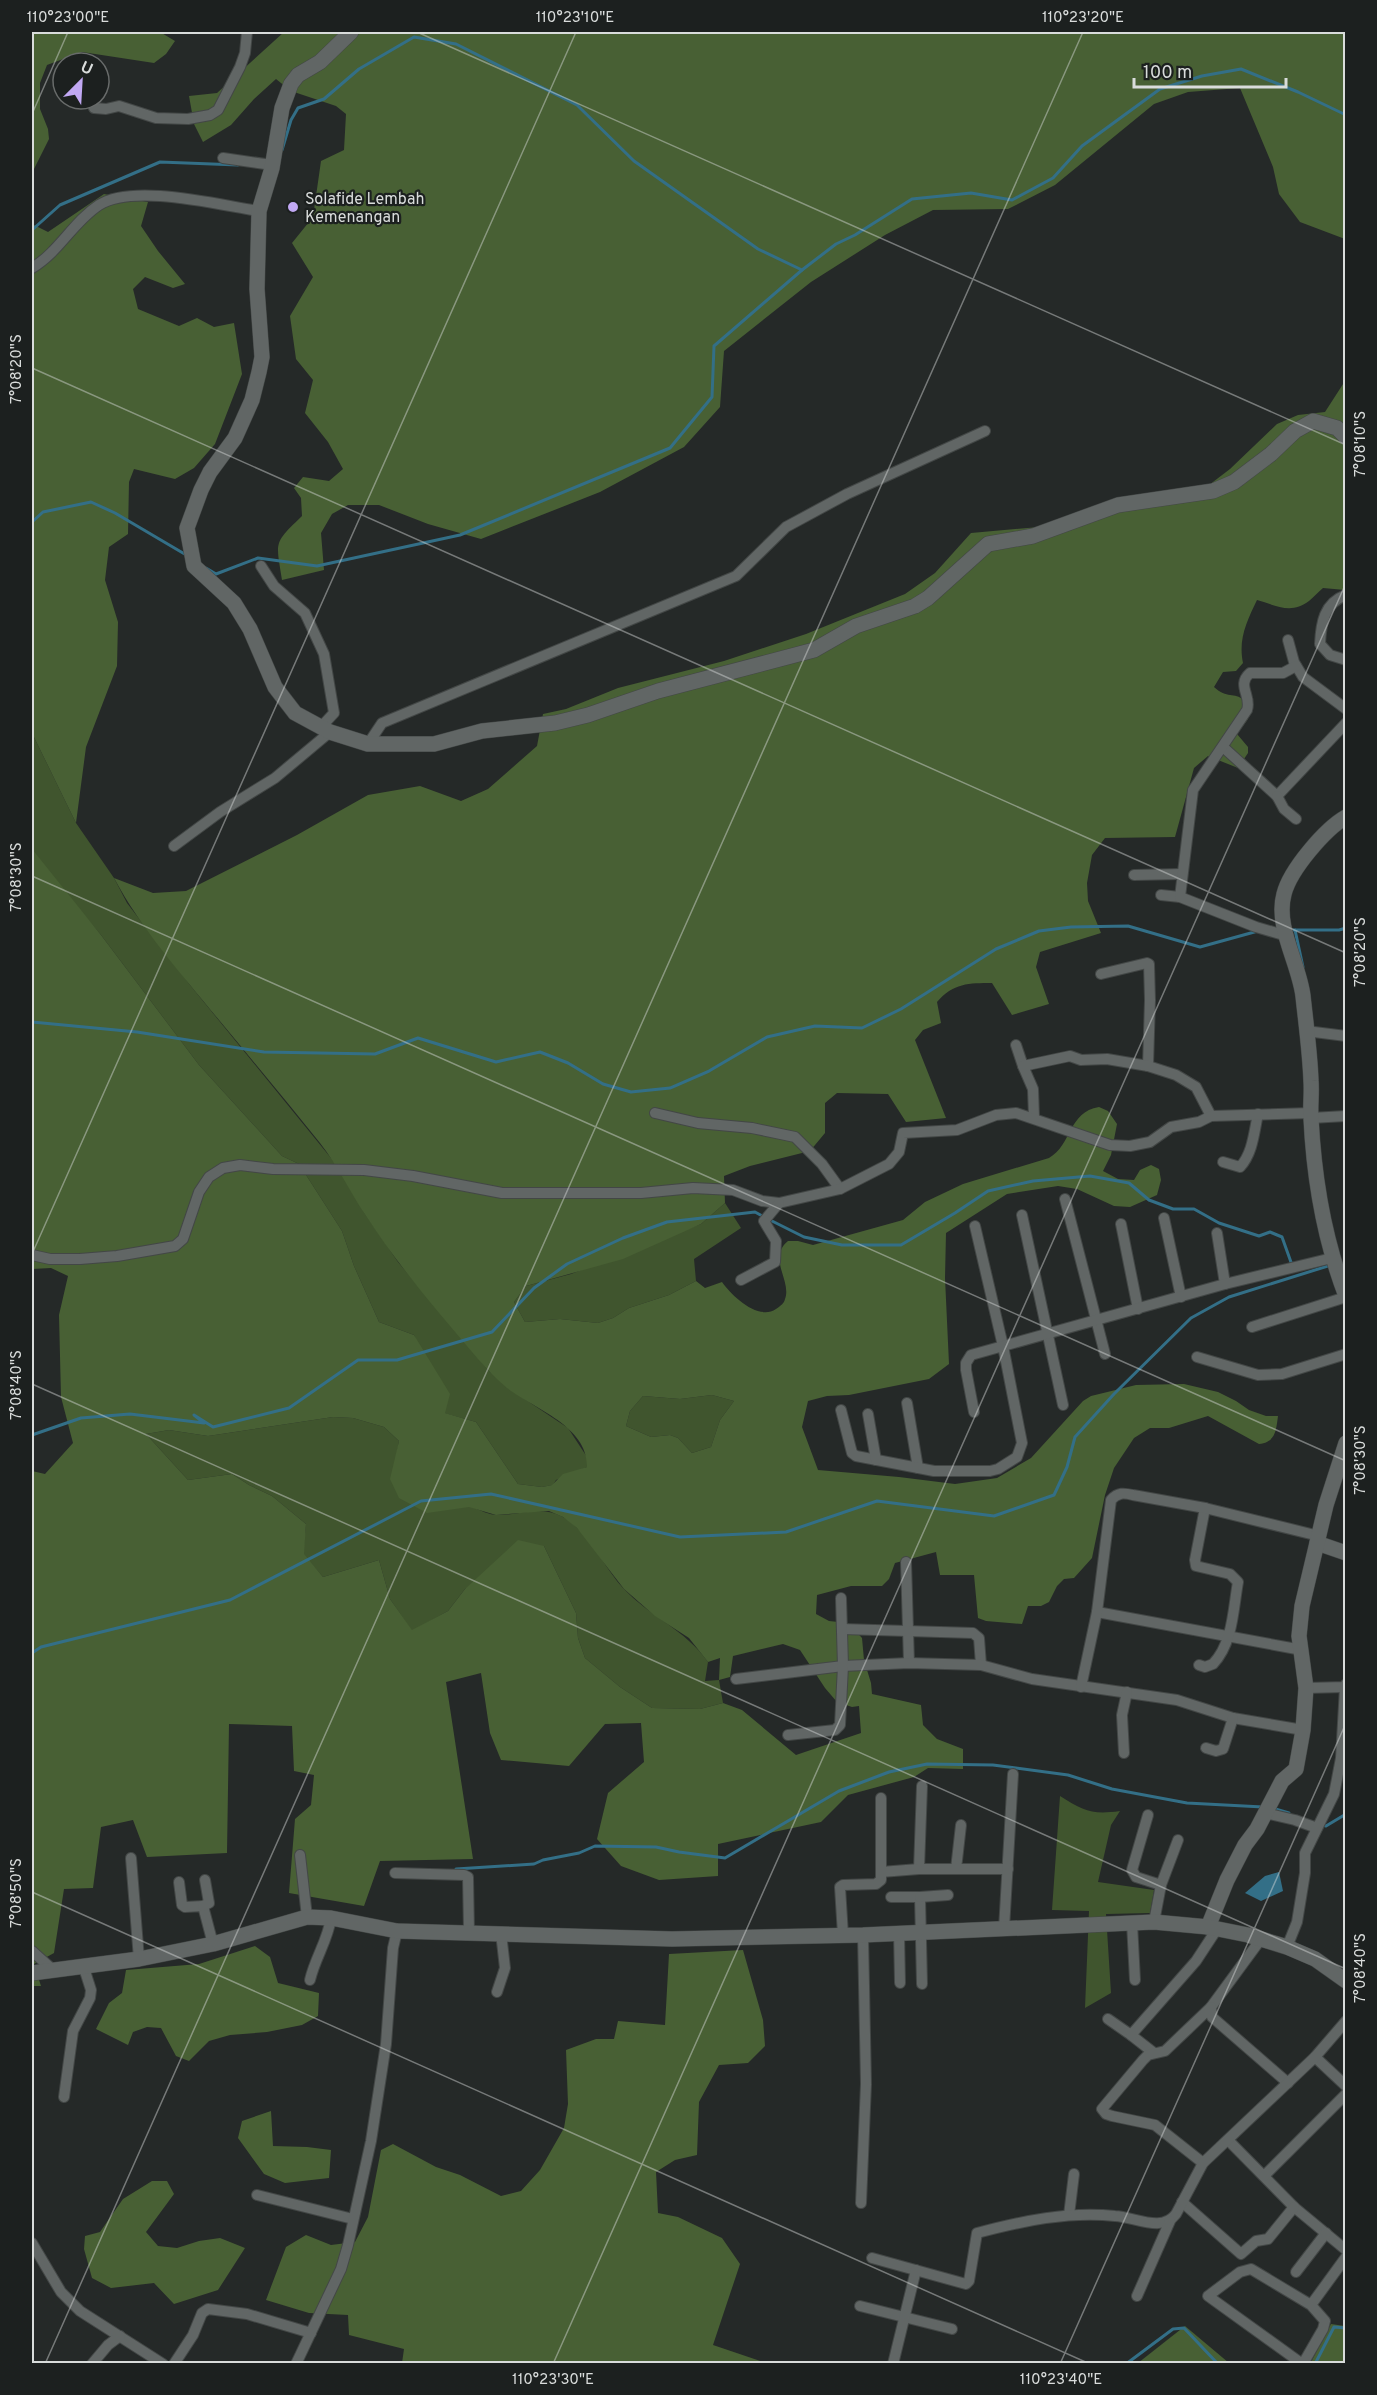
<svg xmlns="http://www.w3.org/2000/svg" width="1377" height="2395" viewBox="0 0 1377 2395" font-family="Overpass,sans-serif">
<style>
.green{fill:#40552e}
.forest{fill:#486034;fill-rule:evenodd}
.water{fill:#336f87}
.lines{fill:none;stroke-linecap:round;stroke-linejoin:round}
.stream{stroke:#336f87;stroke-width:3}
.street-casing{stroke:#434746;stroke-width:12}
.secondary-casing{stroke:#434746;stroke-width:16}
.street{stroke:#616665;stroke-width:10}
.secondary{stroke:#616665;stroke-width:15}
.ticks{fill:none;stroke:#d9dcdb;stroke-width:1.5;stroke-opacity:0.45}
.poi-dot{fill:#c1a8f3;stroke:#1c201f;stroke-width:2}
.labels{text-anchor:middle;stroke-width:4.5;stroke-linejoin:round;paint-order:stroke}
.poi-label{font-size:16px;fill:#d9dcdb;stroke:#1c201f;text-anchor:start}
.neatline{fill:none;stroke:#d9dcdb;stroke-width:2}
.ticks-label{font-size:15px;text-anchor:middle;fill:#d9dcdb}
</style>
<rect width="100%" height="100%" fill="#252928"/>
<g class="green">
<path d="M32,733l44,90 38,55 13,25 63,82 145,178 30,51 33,48 91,109 19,17 60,40 19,29v10l-31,13 -3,5 -11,2 -24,-3 -42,-62 -32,-9 -30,-78 -35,-13 -25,-56 -12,-35 -43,-67 -17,-8 -83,-91 -98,-130 -65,-77 -4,-9z"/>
<path d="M725,1203l16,25 -47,31 2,22 -27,14 -40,13 -16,10 -15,5 -38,-4 -35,3 -11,-20 12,-16 45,-12 130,-50z"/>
<path d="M712,1395l22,6 -14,19 -9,27 -19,6 -14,-15 -8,-3 -19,2 -25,-11 4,-15 13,-15 37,3z"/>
<path d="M333,1417l20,1 31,9 15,14 -3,18 53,50c7,-1 16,-3 23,-2 8,3 17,8 26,8 21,0 43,-9 63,1 25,12 43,51 62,72 26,28 63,42 85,74l-3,19 14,-1 4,23 -23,6 -48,-1 -32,-21 -35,-29 -7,-20 -2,-25 -32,-67 -79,43 -17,22 -36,20 -22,-32 -11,-39 -56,17 -20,-23 3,-30 -34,-28 -23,-11 -17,-11 -44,6 -42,-46 23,-4 39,6z"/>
<path d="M1060,1796c24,15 32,19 60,15l-9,14 -13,57 56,8 -4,23 -44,1 5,79 -26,15 4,-97 -37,-1z"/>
</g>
<g class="forest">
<path d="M32,32h128l15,9 -9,13 -12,9 -72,-11 -35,13 -7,18v26l8,20 1,10 -17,34z"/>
<path d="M284,32h1061v207l-45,-17 -21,-28 -6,-27 -33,-79 -52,4 -34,12 -99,81 -47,24 -75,1 -48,25 -74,47 -87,69 -4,56 -36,40 -84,45 -119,47 -53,-15 -49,-19h-31l-16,9 -11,19 3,37 -42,10c-6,-39 -9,-36 20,-64l-1,-18 -7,-10 9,-11 26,4 14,-12 -15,-27 -23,-29 8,-33 -17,-21 -6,-43 23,-39 -21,-34 21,-26 8,-56 23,-11 2,-36 -10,-8 -45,-15 -15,-12 -22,20 -23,26 -28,17 -9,-18 -5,-28 28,-3z"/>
<path d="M104,194l44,8 -7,24 17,25 27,33 -12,4 -28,-11 -12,12 5,20 41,17 18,-8 17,9 20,-4 8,51 -27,70 -21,24 -19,11 -41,-10 -5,13 -1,52 -19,13 -4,33 13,42 -1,44 -31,81 -10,76 -44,-90v-509l16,8z"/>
<path d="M1345,381v209l-22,-2c-5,4 -9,9 -14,13 -18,14 -34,4 -52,-1 -10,21 -19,39 -14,63l-7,8 -13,1 -9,15c13,12 20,5 30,13l4,19 -11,15 11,13v6l-10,15 -30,-12 -14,12 -19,69 -70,1 -13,17 -5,28 1,18 13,32 -61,19 -4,15 13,37 -37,11 -20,-32c-23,0 -39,0 -55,19l4,21 -18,7 -8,10 31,78 -40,4 -18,-28 -51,-1 -12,10v30l-15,18 -60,15 -26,10 1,27 -24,21 -78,35 -97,27 -12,16 11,20 35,-3 38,4 15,-5 16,-10 40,-13 27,-14 9,7 17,-6c10,14 36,39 54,27 4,-3 8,-5 9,-10 7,-18 -18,-41 3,-58h10l15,4 90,-25 22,-18 38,-18 86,-26c23,-13 19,-46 50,-51l9,4 9,13 -6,31 -8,16 15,8 16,1 6,-10 11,-5 8,4 2,11 -4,15 -27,12 -16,-1 -37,-17 -19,-3 -51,8 -61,39 -1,45 4,86 -20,15 -80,16 -22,1 -19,5 -6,26 16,43 81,7 56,7 42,-6 34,-20 52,-57 8,-5 45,-11 48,-1 34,8 18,9 13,9 17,6h12c-2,14 -2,26 -19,28l-51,-28 -39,12h-19l-16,10 -20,30 -9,27 -13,63 -18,20 -10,1 -7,7 -8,16 -8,4h-13l-6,18 -36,-3 -8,-3 -4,-43h-34l-4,-23 -41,11 -6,16 -7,7h-31l-34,9 -1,19 13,7 19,2 14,15 2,22 7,23 1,11 49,11 2,20 14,14 26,10v20l-35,-1 -14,9 -66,18 -27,27 -103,22v32l-59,4 -38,-14 -24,-27 11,-46 36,-31 -3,-39 -36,1 -36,42 -68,-6 -11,-27 -9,-60 -35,9 27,177 -93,2 -16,45 -75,-13 6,-74 16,-14 3,-30 -20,-4 -2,-45 -63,-2 -2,129 -80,4 -14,-37 -32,7 -8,61 -29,1 -10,64 -20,11 7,22h-9v-515l13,3 28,-31 -12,-46 -2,-82 9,-39 -17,-8 -19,1v-420l69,86 98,130 83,91 17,8 43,67 12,35 25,56 35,13 36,59 -5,19 31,9 42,62 24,3 10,-2 11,-11 24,-7c1,-41 -53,-58 -80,-79 -11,-9 -20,-19 -29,-29 -39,-46 -79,-92 -112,-143 -16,-24 -28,-50 -46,-73 -33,-41 -67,-82 -101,-123 -37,-45 -77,-90 -105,-142l39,15 33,-2 111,-56 71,-40 52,-9 41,15 27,-12 49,-43 6,-32 23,-5 52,-21 106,-27 82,-27 99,-40 30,-21 36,-40 68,-6 78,-29 59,-6 33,-7 21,-16 47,-45 21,-9 27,-3zM712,1395l22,6 -14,19 -9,27 -19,6 -14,-15 -8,-3 -19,2 -25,-11 4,-15 13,-15 37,3zM333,1417l20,1 31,9 15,14 -9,38 9,19 28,15 42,-6 27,8 53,-4 14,6 14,11 47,61 31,27 34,22 19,24 12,-4 -1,22 11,-3 3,-21 50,-12 17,6 25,38 12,14 15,5 7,-1 2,27 -65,22 -54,-45 -19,-7 -23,6 -48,-1 -32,-21 -35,-29 -7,-20 -2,-25 -32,-67 -26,-6 -53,49 -17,22 -36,19 -22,-31 -11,-39 -56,17 -19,-23 2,-30 -34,-28 -23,-11 -17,-11 -44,6 -42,-46 23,-4 39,6z"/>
<path d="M255,1946l15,11 8,26 41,10 -1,23 -16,9 -35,7 -37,3 -21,6 -20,20 -13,-5 -15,-28 -14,-1 -14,5 -5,13 -32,-16 13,-26 13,-10 4,-23 73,-6z"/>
<path d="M743,1950l20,70 2,26 -17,17 -29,2 -20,37 -2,53 -22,5 -19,12 2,41 20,4 44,21 18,26 -27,81 53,18h-364l2,-14 -55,-14 -1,-20 -39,-2 -43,-13 20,-53 20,-12 25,10 24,-3 13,-25 13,-67 12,-6 43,23 24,8 41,21 20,-5 19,-21 24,-42 4,-24 -2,-54 30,-11h18l4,-18 47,4 4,-71z"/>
<path d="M271,2111l2,35 34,1 24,3 -2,28 -44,5 -21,-9 -26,-36 4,-17z"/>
<path d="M152,2181h15l7,13 -28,38 12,14 19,2 22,-7 21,-3 25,10 -27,42 -44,14 -20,-21 -43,5 -19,-10 -8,-29 1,-13 15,-4 23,-33z"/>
<path d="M1331,2324l14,2v37l-35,1z"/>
<path d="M1185,2326l44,37h-91z"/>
</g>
<path class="water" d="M1279,1872l4,19 -22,10 -16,-8 20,-17z"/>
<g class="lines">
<g class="stream">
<path d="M282,150l9,-30 7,-12 26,-9 35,-30 55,-32 42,7 121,61 57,56 124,88 44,21"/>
<path d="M32,230l28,-25 100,-43 78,3"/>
<path d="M32,522l11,-10 48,-10 24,11 73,43"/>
<path d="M206,568l10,6 42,-16 59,8 143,-31 210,-87 42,-51 2,-51 88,-76 34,-26 19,-9 57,-36 59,-6 41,7 41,-22 29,-32 78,-57 42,-13 39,-7 57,23 48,23"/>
<path d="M1288,930h7l8,37"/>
<path d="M1295,930h44l7,-2"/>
<path d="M32,1022l105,10 127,20 111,2 43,-16 78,24 44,-10 28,11 35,21 28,8 39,-4 39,-17 58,-34 48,-11 47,2 39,-19 95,-60 43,-18 32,-4 57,-1 72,21 58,-16"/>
<path d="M770,1220l34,17 38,8h59l54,-32 33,-22 45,-10 57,-5 39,7 20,17 24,9h21l25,14 40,13 11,-4 12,5 10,28"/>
<path d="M32,1435l49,-17 49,-4 74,9 -10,-8 19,12 76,-19 69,-48h39l95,-28 42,-44 33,-24 56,-26 44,-16 88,-10 9,5"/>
<path d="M32,1653l9,-6 189,-47 191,-99 70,-7 189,43 106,-5 91,-31 117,15 60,-21 13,-28 8,-30 39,-43 77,-76 38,-21 102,-32"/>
<path d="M1272,1808l17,5"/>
<path d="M1323,1825l3,1 20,-12"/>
<path d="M456,1869l78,-5 9,-4 36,-7 16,-7 61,1 23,5 46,6 114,-67 50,-19 38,-8 66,1 75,10 44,14 75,14 76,4"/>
<path d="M1126,2364l47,-35 11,-1 34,36"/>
<path d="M1315,2364l19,-37 12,1"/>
</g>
<g class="street-casing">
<g id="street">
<path d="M90,99l4,9 12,1 13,-3 37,12 32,1 22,-4 8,-5 22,-43 5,-14 2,-21"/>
<path d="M223,158l49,7"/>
<path d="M32,268c27,-16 41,-46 67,-63 34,-22 120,0 160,6"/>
<path d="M261,566l13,20 31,27 19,41 10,59 -13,14"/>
<path d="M1346,595c-22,8 -25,28 -26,49l10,11 16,5"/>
<path d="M1288,640l6,22 9,15 43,32"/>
<path d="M368,744l14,-21 354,-147 50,-49 61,-33 138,-63"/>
<path d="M1223,747l54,49 69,-73"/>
<path d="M1277,796l7,13 12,10"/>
<path d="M174,846l46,-34 55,-34 55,-46"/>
<path d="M1134,875l48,-1"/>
<path d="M1161,895l19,2"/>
<path d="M1287,936l-31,-9 -76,-30 13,-107 54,-80c5,-14 -11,-25 3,-37h33l13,-7"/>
<path d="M1101,974l46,-11 2,1 1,36 -2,66"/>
<path d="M1306,1031l40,5"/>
<path d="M1016,1045l7,21"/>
<path d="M655,1113l43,10 54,5 43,9 27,27 18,25"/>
<path d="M1034,1117l-1,-28 -10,-23 47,-10 11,4 26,-1 41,7 28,9 20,12 15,29"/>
<path d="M1311,1118l35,-2"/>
<path d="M1223,1162l17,5c13,-14 14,-35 18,-53"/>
<path d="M1065,1199l40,155"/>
<path d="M1022,1215l41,190"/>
<path d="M1164,1218l17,79"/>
<path d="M1121,1224l17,85"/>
<path d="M1217,1233l8,51"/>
<path d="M32,1255l18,4h30l37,-3 58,-10 8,-7 16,-47 10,-15 14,-9 17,-3 33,4 91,1 49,6 89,17h139l52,-5 40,2 29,11 17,2 61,-14 49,-25 10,-12 4,-19 54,-3 39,-15 20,-2 94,32 20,1 20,-4 21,-15 28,-5 12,-6 100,-3"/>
<path d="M741,1280l34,-18 1,-21 -12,-20 15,-18"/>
<path d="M1252,1327l94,-30"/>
<path d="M1197,1357l61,18 24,-1 64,-20"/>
<path d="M907,1403l11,65"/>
<path d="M841,1410l11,43 4,3 78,15h56l8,-2 19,-12 5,-14 -19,-97 -28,-120"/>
<path d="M974,1412l-8,-42v-7l5,-8 254,-71 107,-26"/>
<path d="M868,1414l8,46"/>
<path d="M906,1562l3,101"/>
<path d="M1097,1612l205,38"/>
<path d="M842,1629l131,4 6,5 2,27"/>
<path d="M1199,1665l6,2 8,-3c20,-21 20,-54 25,-82l-8,-8 -34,-8 -1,-6 10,-52"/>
<path d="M736,1679l107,-13 66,-3 72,2 51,14 145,21 56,18 70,12"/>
<path d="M1081,1687l16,-75 14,-112c7,-8 13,-7 22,-5l72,13 114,28"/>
<path d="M1306,1688l39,-1 1,-3"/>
<path d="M788,1735l47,-5 5,-5 3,-59 -2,-68"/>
<path d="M1206,1748l10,3 7,-2 10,-31"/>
<path d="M1124,1753l-2,-38 5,-23"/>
<path d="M1265,1813l30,7 22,8"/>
<path d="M1148,1815l-16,55 4,7 25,8"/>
<path d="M300,1855l7,62"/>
<path d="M131,1858l8,101"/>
<path d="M919,1869l3,-83"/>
<path d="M956,1869l5,-44"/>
<path d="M881,1872l38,-3h89"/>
<path d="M395,1873l69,2 4,2 1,55"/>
<path d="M179,1882l3,23 3,2 18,-1 10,38"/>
<path d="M891,1897h29l2,87"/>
<path d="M920,1897l28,-2"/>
<path d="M203,1906l6,-3 -4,-23"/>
<path d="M1154,1922l7,-37 17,-45"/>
<path d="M1132,1923l3,57"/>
<path d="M1004,1929l9,-155"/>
<path d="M899,1933l1,50"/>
<path d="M843,1935l-3,-48 3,-2 33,-1 5,-4v-82"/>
<path d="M1261,1939l-50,68 1,10 76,66"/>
<path d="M1287,1947l10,-25 8,-49v-20l29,-59 3,-15 4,-21 4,-71"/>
<path d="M32,1951l21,19"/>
<path d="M310,1980c5,-22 18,-40 21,-62"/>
<path d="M497,1992l8,-24 -4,-35"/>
<path d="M1108,2019l23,16"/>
<path d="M1154,2053l-23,-18 65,-74 21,-32"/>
<path d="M1315,2057l31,29"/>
<path d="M64,2097l9,-66 17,-33 1,-8 -7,-22"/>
<path d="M1228,2140l66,67 52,43"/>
<path d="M1203,2163l-48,-38 -43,-9 -6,-2 -4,-5 41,-49 5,-5 17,-4 46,-44"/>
<path d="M1264,2176l82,-82"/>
<path d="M257,2195l96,24"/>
<path d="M1182,2202l59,52 15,-13 12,-2 26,-32"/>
<path d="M861,2203l5,-119 -3,-149"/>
<path d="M1069,2215l5,-41"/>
<path d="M32,2243l29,49 19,19 83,53"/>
<path d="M872,2258l94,26 3,-3 8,-48c45,-12 92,-22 138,-17 20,1 47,17 61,-2l27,-51 112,-106 31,-36"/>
<path d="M1296,2272l30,-39"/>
<path d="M1137,2296l33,-75"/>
<path d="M1311,2305l14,16 -2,8 -19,33 -3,1 -93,-67 32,-24 11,-3 60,36 35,-48"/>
<path d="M860,2306l92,23"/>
<path d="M92,2364l16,-19 12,-9"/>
<path d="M174,2364l19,-29 9,-22 6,-4 39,5 64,19"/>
<path d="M296,2364l45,-95 7,-24 23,-104 15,-97 7,-96 4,-17"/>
<path d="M893,2364l23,-94"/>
</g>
</g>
<g class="secondary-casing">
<g id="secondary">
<path d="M351,32l-31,30 -22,13 -7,9 -9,24 -10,60 -13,43 -2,78 5,68 -3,15 -7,28 -17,38 -25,34 -9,18 -14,38 7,38 40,37 16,26 25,58 20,26 35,19 38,12h66l48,-13 73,-8 33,-8 70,-24 156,-41 42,-24 59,-20 13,-8 60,-54 45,-8 85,-31 95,-14 21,-9 37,-28 24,-23 18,-10 24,7 9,9"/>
<path d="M1346,817c-21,12 -56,53 -62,77 -9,33 15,69 19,102 3,28 7,57 8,85 1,13 -1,25 0,37 3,61 13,121 35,178"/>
<path d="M1317,1543l29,10"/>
<path d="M1208,1927l19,-47 18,-35 12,-16 25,-48 14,-12 7,-39 3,-42 -7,-52 3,-30 24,-101 20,-62"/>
<path d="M32,1973l107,-14 74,-15 94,-27 24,1 66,13 275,8 191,-4 291,-13 54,5 40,8 39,12 28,12 31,22"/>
</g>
</g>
<use href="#street" class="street"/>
<use href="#secondary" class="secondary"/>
</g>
<path class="ticks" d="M417,32l929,413M32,114l36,-82M32,368l1314,585M32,876l1314,585M32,1254l544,-1222M32,1384l1314,585M32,1892l1058,472M45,2364l1038,-2332M553,2364l793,-1781M1060,2364l286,-641"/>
<circle class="poi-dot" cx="293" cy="207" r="6"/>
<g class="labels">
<g class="poi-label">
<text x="305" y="204">Solafide Lembah<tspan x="305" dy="18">Kemenangan</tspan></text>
</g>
</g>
<rect width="1377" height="2395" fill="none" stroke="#1c201f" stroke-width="66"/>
<g transform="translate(81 81) rotate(24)"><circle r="28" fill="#1c201f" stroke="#686b6a" stroke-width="1.5"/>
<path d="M0-4.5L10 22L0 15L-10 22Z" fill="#c1a8f3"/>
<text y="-9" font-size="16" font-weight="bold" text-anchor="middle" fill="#d9dcdb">U</text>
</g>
<path d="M1134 78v9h152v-9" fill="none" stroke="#d9dcdb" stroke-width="3"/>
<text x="1143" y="78" font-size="18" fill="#d9dcdb" stroke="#1c201f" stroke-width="4.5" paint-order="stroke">100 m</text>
<rect x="33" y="33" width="1311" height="2329" class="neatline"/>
<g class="ticks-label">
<text x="68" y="22">110°23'00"E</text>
<text x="575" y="22">110°23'10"E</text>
<text x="1083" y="22">110°23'20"E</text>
<text transform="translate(16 369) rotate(-90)" y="5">7°08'20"S</text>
<text transform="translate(1360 444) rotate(-90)" y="5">7°08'10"S</text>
<text transform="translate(16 877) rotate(-90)" y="5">7°08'30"S</text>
<text transform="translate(1360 952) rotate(-90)" y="5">7°08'20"S</text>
<text transform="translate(16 1385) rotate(-90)" y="5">7°08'40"S</text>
<text transform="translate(1360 1460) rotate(-90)" y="5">7°08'30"S</text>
<text transform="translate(16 1893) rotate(-90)" y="5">7°08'50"S</text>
<text transform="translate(1360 1968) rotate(-90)" y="5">7°08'40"S</text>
<text x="553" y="2384">110°23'30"E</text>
<text x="1061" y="2384">110°23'40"E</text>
</g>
</svg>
